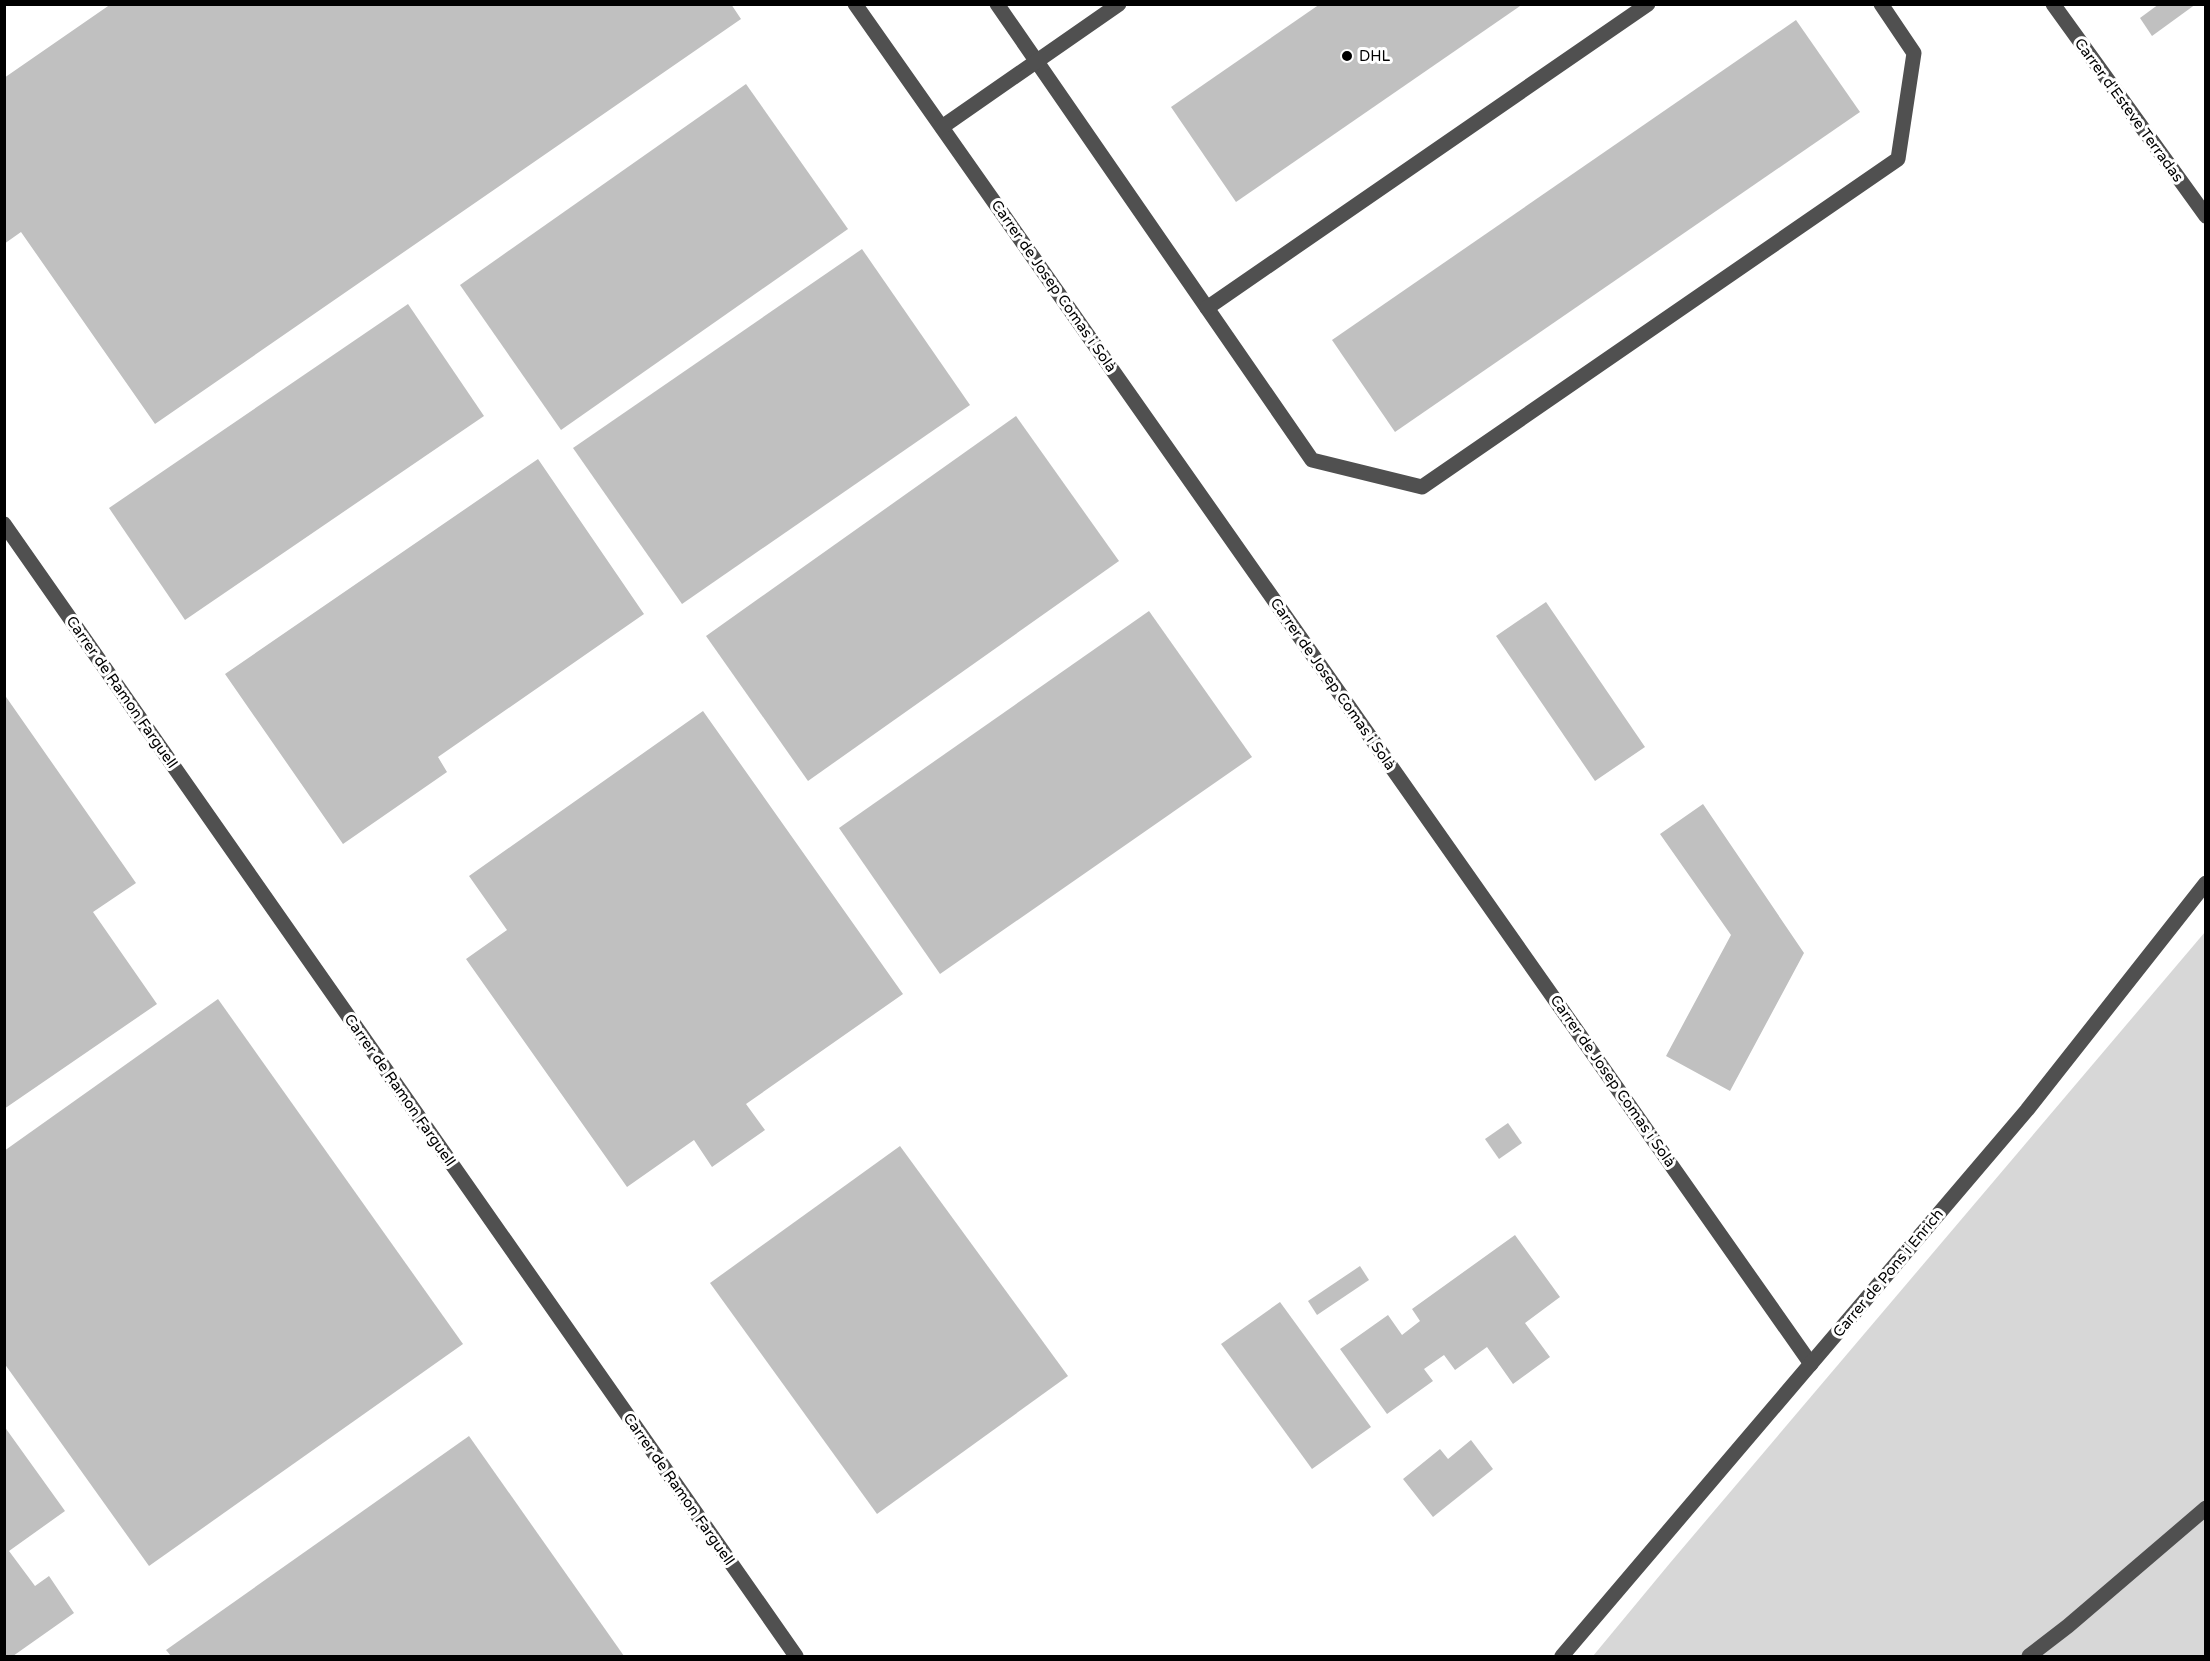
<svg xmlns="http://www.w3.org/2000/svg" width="2210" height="1661" viewBox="0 0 2210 1661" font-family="'Varela Round',sans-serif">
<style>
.green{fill:#d7d7d7}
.building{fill:#c0c0c0}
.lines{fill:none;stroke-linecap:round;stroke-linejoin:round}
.minor{stroke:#505050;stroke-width:15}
.poi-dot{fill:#000;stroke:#fff;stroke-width:2}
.labels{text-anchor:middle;stroke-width:6;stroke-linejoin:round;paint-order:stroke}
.poi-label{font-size:15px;fill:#000;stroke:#fff;text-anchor:start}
.street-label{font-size:15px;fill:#000;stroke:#fff}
</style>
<rect width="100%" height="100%" fill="#fff"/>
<path class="green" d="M2205,932v724h-612l77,-93z"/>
<g class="building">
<path d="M111,4h620l10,15 -586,405 -134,-192 -17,12v-166z"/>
<path d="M1320,4h203l-287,198 -65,-95z"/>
<path d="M2159,4h37l-44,32 -12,-18z"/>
<path d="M1796,20l64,92 -465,320 -63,-92z"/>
<path d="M746,84l102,145 -287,201 -101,-145z"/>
<path d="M862,249l108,156 -288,199 -109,-156z"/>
<path d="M408,304l76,112 -299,204 -76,-112z"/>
<path d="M1016,416l103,145 -311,220 -102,-145z"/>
<path d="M538,459l106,155 -206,143 9,15 -104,72 -118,-170z"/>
<path d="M1546,602l99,145 -50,34 -99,-145z"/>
<path d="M1149,611l103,146 -312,217 -101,-146z"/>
<path d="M4,694l132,189 -43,29 64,92 -153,105z"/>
<path d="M703,711l200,283 -157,110 19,26 -53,37 -18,-27 -67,47 -161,-228 41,-29 -38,-54z"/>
<path d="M1703,804l101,149 -74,138 -64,-35 65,-121 -71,-101z"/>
<path d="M218,999l245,345 -314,222 -145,-203v-212z"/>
<path d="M1508,1123l14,20 -23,16 -14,-20z"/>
<path d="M900,1146l168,230 -191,138 -167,-231z"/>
<path d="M1515,1235l45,62 -35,26 25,34 -37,27 -26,-37 -32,23 -11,-15 -20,14 9,12 -46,33 -47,-65 48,-34 14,20 18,-14 -8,-12z"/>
<path d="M1360,1266l9,14 -52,35 -9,-14z"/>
<path d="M1280,1302l91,125 -59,42 -91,-125z"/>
<path d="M4,1426l61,85 -56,40 26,35 14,-10 25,37 -61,43h-9z"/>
<path d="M469,1436l155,220h-453l-5,-6z"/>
<path d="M1471,1440l22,29 -60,48 -30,-38 37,-30 8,10z"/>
</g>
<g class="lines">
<g class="minor">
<path d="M855,4l956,1360"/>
<path d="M997,4l315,456 110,27 476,-328 16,-106 -33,-49"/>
<path d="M2053,4l153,212"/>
<path d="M942,127l177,-123"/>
<path d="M1207,308l441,-304"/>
<path d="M4,524l792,1132"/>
<path d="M1562,1656l465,-546 179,-227"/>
<path d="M2029,1656l39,-30 138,-118"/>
</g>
</g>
<circle class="poi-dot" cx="1347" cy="56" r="6"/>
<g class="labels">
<g class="poi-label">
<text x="1359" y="61">DHL</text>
</g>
<g class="street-label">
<text transform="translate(2129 110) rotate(54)" y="5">Carrer d'Esteve Terradas</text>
<text transform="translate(1054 286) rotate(55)" y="5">Carrer de Josep Comas i Solà</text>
<text transform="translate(1333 684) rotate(55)" y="5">Carrer de Josep Comas i Solà</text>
<text transform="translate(122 692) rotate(55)" y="5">Carrer de Ramon Farguell</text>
<text transform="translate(1613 1081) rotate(55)" y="5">Carrer de Josep Comas i Solà</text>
<text transform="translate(400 1090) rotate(55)" y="5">Carrer de Ramon Farguell</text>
<text transform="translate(1888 1273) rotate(-50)" y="5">Carrer de Pons i Enrich</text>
<text transform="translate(679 1489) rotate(55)" y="5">Carrer de Ramon Farguell</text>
</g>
</g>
<rect width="2210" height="1661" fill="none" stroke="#000000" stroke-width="12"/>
</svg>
